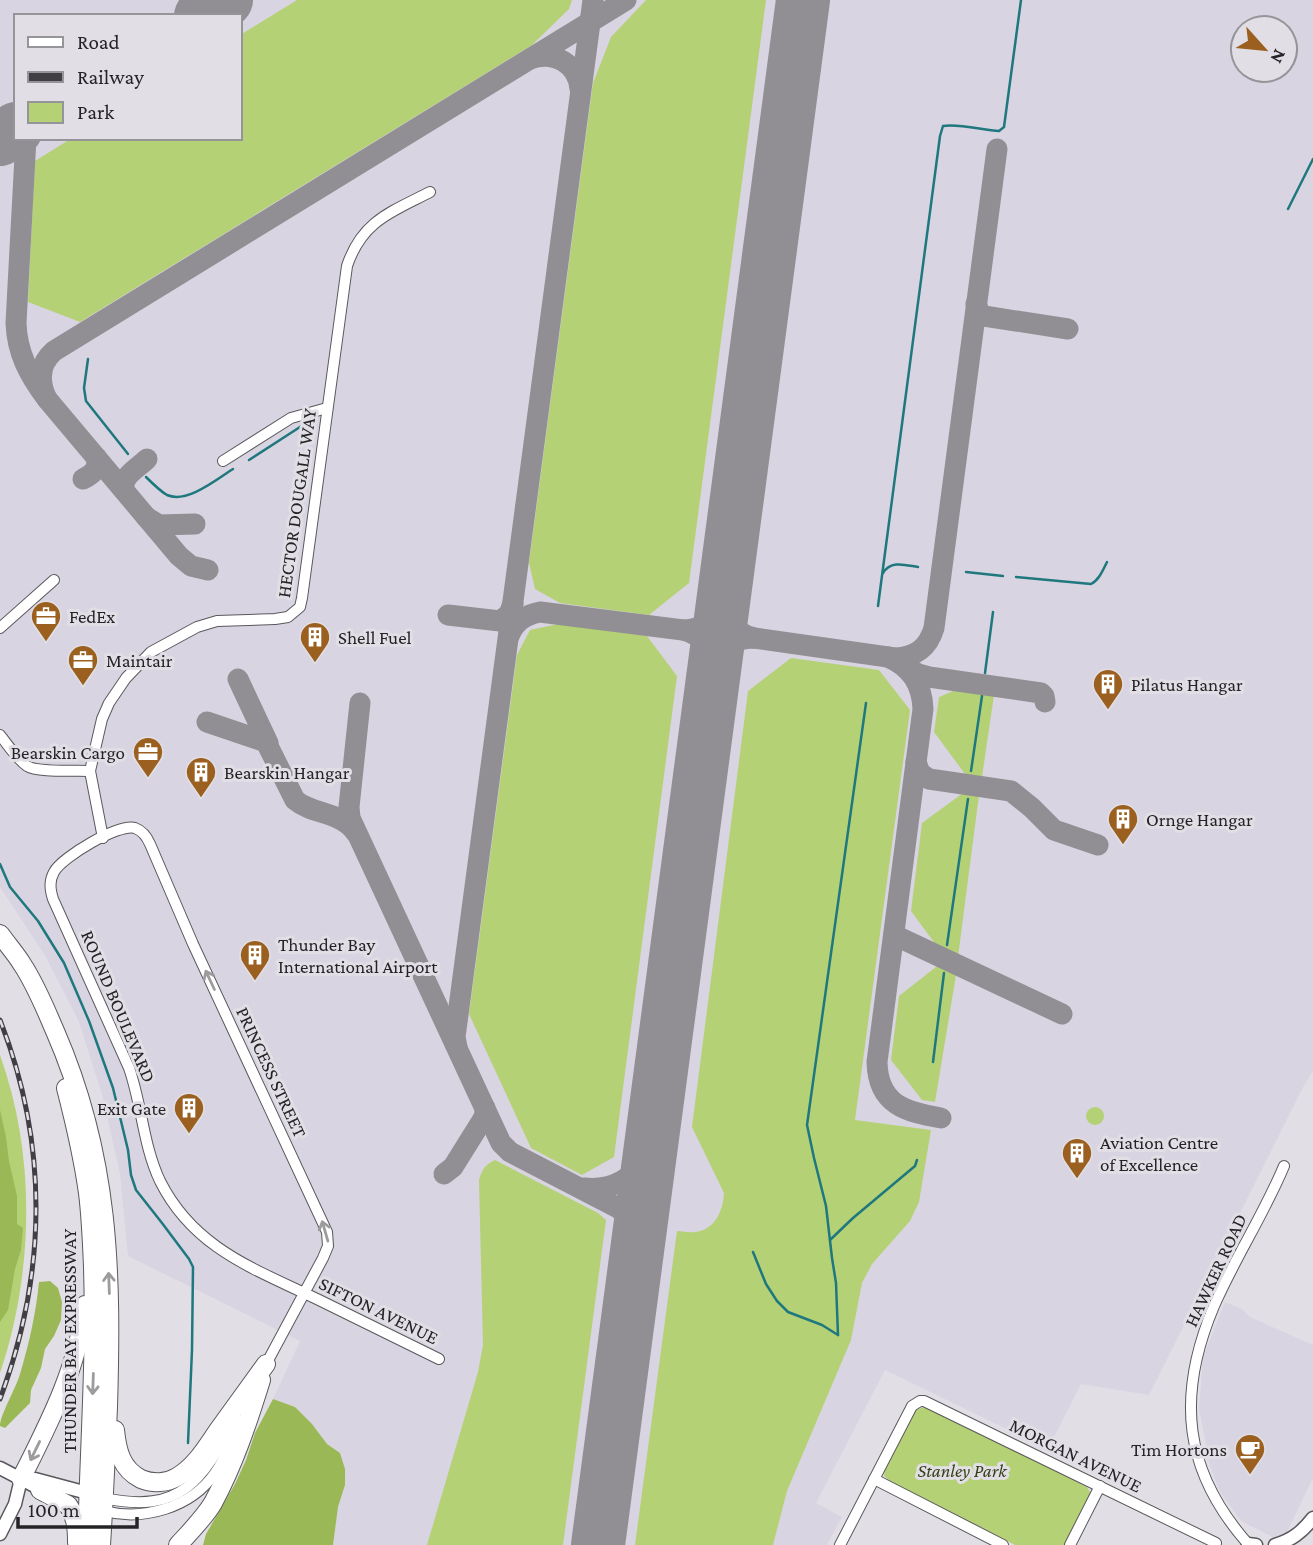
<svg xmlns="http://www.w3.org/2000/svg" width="1313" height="1545" viewBox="0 0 1313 1545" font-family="'Crimson Pro',serif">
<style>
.built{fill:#d9d4e1;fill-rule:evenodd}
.green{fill:#b5d176}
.forest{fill:#9bb857}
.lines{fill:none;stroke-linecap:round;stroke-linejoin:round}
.stream{stroke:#1e787e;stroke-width:2.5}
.taxiway{stroke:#918f94;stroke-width:21}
.runway{stroke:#918f94;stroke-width:54}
.street-casing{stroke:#5a585c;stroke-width:12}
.secondary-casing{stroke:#5a585c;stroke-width:15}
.highway-casing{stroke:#5a585c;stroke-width:20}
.street{stroke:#fff;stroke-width:10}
.secondary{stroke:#fff;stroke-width:12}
.highway{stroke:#fff;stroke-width:18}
.rail-casing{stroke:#413f43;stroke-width:5}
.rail{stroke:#e1dfe5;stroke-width:2.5;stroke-dasharray:8;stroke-linecap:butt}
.oneway{stroke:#9c9c9d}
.labels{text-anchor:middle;stroke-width:6;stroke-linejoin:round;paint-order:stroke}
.street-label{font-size:19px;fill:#242326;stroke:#e1dfe5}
.poi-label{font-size:19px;fill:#242326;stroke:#e1dfe5;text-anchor:start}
.park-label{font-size:19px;font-style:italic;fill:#354119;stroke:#e1dfe5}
</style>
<rect width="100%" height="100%" fill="#e1dfe5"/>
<g class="built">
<path d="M0,0h1313v1071l-11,18 -153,306 -68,-11 -33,65 -163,-79 -69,133 26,14 -15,28h-494l5,-38 7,-22 -5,-31 -13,-10 -15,-20 -17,-17 -22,-8 27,-58 -172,-85 -8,-82 -17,-76 -24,-76 -33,-65 -46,-70zM16,16h224v122h-224zM1243,28h42v42h-42z"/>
<path d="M1225,1302l17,7 8,8 63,28v133l-28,58 -8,3 -36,-18 -21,-29 -10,-26 -11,-58 4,-51z"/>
</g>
<g class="green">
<path d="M297,0h275l-3,9 -37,36 -452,277 -52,-20 7,-141 37,-23h168v-103z"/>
<path d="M646,0h120l-77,583 -40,32 -89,-12 -25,-14 -6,-26 64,-480 18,-46z"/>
<path d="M558,624l89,12 30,40 -63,481 -32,18 -51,-27 -62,-134 48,-359 13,-25z"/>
<path d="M791,658l88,12 31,40 -55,410 76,10 -12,72 -9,19 -38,43 -10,19 -11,57 -64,151 -14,54h-138l42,-314c5,0 12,2 18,1 20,-2 28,-21 29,-39l-32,-66 56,-436z"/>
<path d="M958,689l36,6 -12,82 -17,-3 -31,-42 5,-35z"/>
<path d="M963,793l16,2 -21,162 -19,-8 -28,-38 11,-88z"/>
<path d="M941,963l14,7 1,5 -21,127 -13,-2 -31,-40 8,-64z"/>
<path d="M0,1055c36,100 34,217 0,318z"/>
<circle cx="1095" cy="1116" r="9"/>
<path d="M495,1160l103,53 8,7 -43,325h-136l51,-173 5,-27 -4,-165c3,-11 6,-15 16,-20z"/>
<path d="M926,1406h6l155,81 3,5v3l-25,50h-50l-125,-64 -6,-5 1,-7 31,-59z"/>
</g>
<g class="forest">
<path d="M0,1110l6,27 3,24 8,35v28l6,4 -2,22 -6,19 -7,41 -8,12z"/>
<path d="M50,1281l8,7 4,14 -1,18 -7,16 -9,13 -4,19 -10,22 -1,13 -25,25 -5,-2c0,-11 16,-38 20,-52 9,-30 16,-61 19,-92z"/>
<path d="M273,1399l22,8 17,17 15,20 13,9 5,16v16l-7,22 -5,38h-130l3,-11 29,-50 11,-24 9,-27z"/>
</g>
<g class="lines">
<g class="stream">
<path d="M1288,209l25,-50"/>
<path d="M88,359l-4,29 2,13 42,53"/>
<path d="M249,460l51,-33 8,-3 4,2"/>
<path d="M146,477c6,6 14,14 21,18 20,9 50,-16 66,-26"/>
<path d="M966,572l37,4"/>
<path d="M883,573c8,-13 22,-8 35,-6"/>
<path d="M1016,577l75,7c8,-4 12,-14 16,-22"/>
<path d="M878,606l62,-470 3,-10c14,-3 40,4 56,5l5,-4 17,-127"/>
<path d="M985,673l8,-61"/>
<path d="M971,771l11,-75"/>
<path d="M0,864l10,23 28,34 26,42 25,58 24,67 15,62 3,25 5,15 26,33 27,36 4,8 -1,83 -4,93"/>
<path d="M947,945l21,-146"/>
<path d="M933,1062l11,-89"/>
<path d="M830,1240l23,-22 62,-52 2,-6"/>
<path d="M753,1252l13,32 11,17 11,11 34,13 16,10"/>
<path d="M838,1335l-2,-52 -4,-25 -6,-52 -12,-48 -7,-33 59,-422"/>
</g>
<g class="taxiway">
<path d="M797,29l4,-29"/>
<path d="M530,59c24,-9 48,5 50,30"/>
<path d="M26,138l-10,185c1,30 13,52 31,76l132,157 12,10 17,4"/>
<path d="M976,304l4,10 4,2 84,13"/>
<path d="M47,399c-9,-18 -8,-35 7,-48l572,-351"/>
<path d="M83,479c10,-5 16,-10 13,-22"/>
<path d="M124,490c-3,-14 14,-22 23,-31"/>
<path d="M146,517l13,8 36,-1"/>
<path d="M727,592c-3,23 3,40 27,46"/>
<path d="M448,615l52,6 9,-7 4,-10"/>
<path d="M683,630c38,-1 39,-30 42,-59 2,-15 4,-29 5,-44"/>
<path d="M509,636c6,-15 16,-21 31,-24l143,18c25,7 31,23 28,46"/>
<path d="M888,657c23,10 34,27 35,52l-46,353c1,43 29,50 64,56"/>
<path d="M905,666l13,8 11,3 112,16 3,3 1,6"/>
<path d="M238,679l30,64"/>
<path d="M360,703l-11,104 1,11 151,325 9,9 108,56c13,8 18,20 18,35l-10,71"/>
<path d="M207,722l59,20 29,58c18,15 48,12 61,33"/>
<path d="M706,742c2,-15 4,-30 6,-44 4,-29 5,-60 42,-60l141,20c21,-1 33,-10 39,-30l63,-479"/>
<path d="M916,762l4,11 9,6 82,12 21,17 22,22 44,15"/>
<path d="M894,935l168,79"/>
<path d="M457,1047l-2,-10 138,-1037"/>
<path d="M444,1174l9,-7 30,-48 2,-5v-6"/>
<path d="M584,1188c26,3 53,-9 62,-36 3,-10 4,-22 5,-33"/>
</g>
<g class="runway">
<path d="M201,16l25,-16"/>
<path d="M0,139l16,-10"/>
<path d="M598,1545l205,-1545"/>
</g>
<g class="street-casing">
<g id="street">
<path d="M223,461l68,-43 36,-10"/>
<path d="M0,628l54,-48"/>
<path d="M0,735c8,10 16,23 27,31 11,7 48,4 63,5"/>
<path d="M103,838l-13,-67 12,-52 7,-16 17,-25 25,-26 46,-25 20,-6 58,-2 13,-2 12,-10 2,-9 45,-332c15,-45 44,-54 83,-74"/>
<path d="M264,1368l59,-110 5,-12 -1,-14 -134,-288 -43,-100c-3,-7 -7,-13 -15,-16 -16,-5 -73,29 -81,44 -5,9 -4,17 -1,27l76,169c13,37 14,77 31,113 34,68 95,88 159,119 40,20 80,39 120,59"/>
<path d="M874,1479l129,66"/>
<path d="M104,1498c79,17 98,-19 132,-80"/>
<path d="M104,1511c39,10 87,-3 111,-38 10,-13 15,-30 22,-44"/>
<path d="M840,1545l72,-139 8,-5h4l292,142"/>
<path d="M1070,1545l30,-59"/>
<path d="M1249,1545c-66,-74 -73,-149 -35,-239 21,-48 50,-92 70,-140"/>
</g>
</g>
<g class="secondary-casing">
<g id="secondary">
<path d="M0,1468l46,24"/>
<path d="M25,1479h10l60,16"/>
<path d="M0,1534l15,-30 6,-25"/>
<path d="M1248,1544l8,1"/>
<path d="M1275,1545c17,-5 27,-13 38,-27"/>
</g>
</g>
<g class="highway-casing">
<g id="highway">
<path d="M0,934c7,10 16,20 22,30 14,21 23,44 33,67 55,126 57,241 53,376 -2,46 -4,92 -7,138"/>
<path d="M66,1088c9,35 17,69 22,105 3,24 4,49 5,74 3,93 -4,185 -6,278"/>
<path d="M115,1430c2,20 6,39 26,49 12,5 26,4 36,-2 19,-11 30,-31 42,-48 16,-22 31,-43 47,-65"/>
<path d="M21,1479c28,-56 57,-111 64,-174"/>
<path d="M40,1490l28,15c8,11 9,23 9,37"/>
<path d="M178,1545c12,-13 26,-27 35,-42 21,-39 35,-81 48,-123"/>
</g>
</g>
<use href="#street" class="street"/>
<use href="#secondary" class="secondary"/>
<use href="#highway" class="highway"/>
<g class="rail-casing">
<path id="rail" d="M0,1020c49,125 47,254 0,379"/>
</g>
<use href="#rail" class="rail"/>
</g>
<defs><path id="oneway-shaft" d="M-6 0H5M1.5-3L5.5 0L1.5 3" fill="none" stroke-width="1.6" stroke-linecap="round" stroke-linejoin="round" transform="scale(1.75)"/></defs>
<g class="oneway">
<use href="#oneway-shaft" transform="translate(210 980) rotate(-115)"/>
<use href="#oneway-shaft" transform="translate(325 1231) rotate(-106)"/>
<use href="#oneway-shaft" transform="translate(109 1283) rotate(-92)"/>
<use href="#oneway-shaft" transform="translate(93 1384) rotate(92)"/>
<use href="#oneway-shaft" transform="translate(35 1451) rotate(116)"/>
</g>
<defs>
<g id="office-pin" transform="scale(1.575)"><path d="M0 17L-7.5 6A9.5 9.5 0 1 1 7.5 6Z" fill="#9b6020" stroke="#e1dfe5"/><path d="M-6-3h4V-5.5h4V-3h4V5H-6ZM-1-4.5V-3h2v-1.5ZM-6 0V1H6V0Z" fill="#fff"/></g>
<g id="building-pin" transform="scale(1.575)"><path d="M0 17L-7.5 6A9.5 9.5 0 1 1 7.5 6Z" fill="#9b6020" stroke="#e1dfe5"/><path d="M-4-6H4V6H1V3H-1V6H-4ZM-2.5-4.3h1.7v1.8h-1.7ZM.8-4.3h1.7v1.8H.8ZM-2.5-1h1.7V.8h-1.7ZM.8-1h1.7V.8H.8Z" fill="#fff"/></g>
<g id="cafe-pin" transform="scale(1.575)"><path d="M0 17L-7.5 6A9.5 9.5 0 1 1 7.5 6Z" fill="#9b6020" stroke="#e1dfe5"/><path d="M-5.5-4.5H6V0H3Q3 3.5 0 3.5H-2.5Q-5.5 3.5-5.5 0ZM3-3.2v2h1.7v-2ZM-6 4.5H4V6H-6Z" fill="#fff"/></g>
</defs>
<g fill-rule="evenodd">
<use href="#office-pin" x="46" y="616"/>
<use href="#building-pin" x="315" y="637"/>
<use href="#office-pin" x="83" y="660"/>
<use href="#building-pin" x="1108" y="684"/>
<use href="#office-pin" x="148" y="752"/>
<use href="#building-pin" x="201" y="772"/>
<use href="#building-pin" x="1123" y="819"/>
<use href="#building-pin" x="255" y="955"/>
<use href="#building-pin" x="189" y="1108"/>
<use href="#building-pin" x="1077" y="1153"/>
<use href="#cafe-pin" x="1250" y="1449"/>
</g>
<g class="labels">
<g class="street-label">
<text transform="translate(296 503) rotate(-82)" y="7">HECTOR DOUGALL WAY</text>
<text transform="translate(119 1006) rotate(67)" y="7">ROUND BOULEVARD</text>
<text transform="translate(272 1072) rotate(65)" y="7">PRINCESS STREET</text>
<text transform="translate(1215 1270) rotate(-65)" y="7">HAWKER ROAD</text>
<text transform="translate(379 1310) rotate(26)" y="7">SIFTON AVENUE</text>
<text transform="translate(69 1341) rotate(-90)" y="7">THUNDER BAY EXPRESSWAY</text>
<text transform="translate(1076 1455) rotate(26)" y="7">MORGAN AVENUE</text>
</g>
<g class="poi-label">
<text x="69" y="623">FedEx</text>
<text x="338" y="644">Shell Fuel</text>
<text x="106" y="667">Maintair</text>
<text x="1131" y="691">Pilatus Hangar</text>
<text x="125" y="759" text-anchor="end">Bearskin Cargo</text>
<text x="224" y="779">Bearskin Hangar</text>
<text x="1146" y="826">Ornge Hangar</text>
<text x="278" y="951">Thunder Bay<tspan x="278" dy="22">International Airport</tspan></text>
<text x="166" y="1115" text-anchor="end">Exit Gate</text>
<text x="1100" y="1149">Aviation Centre<tspan x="1100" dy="22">of Excellence</tspan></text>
<text x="1227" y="1456" text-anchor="end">Tim Hortons</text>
</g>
<g class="park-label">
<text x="962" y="1477">Stanley Park</text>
</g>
</g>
<rect x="14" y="14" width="228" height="126" fill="#e1dfe5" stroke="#959499" stroke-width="2"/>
<rect x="28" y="37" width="35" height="10" fill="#ffffff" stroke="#959499" stroke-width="2"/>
<text x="77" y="49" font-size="21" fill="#242326">Road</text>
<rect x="28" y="72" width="35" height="10" fill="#413f43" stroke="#959499" stroke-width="2"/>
<text x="77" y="84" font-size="21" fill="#242326">Railway</text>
<rect x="28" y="102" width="35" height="21" fill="#b5d176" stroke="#959499" stroke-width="2"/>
<text x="77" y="119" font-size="21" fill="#242326">Park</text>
<g transform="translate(1264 49) rotate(117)"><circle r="33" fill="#e1dfe5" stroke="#959499" stroke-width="2"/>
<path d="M0-5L12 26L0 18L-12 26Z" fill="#9b6020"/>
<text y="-10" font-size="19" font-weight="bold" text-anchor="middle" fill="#242326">N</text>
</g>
<path d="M18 1517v10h119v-10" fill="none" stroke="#242326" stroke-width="3.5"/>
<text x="28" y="1517" font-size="21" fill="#242326" stroke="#e1dfe5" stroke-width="5" paint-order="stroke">100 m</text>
</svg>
